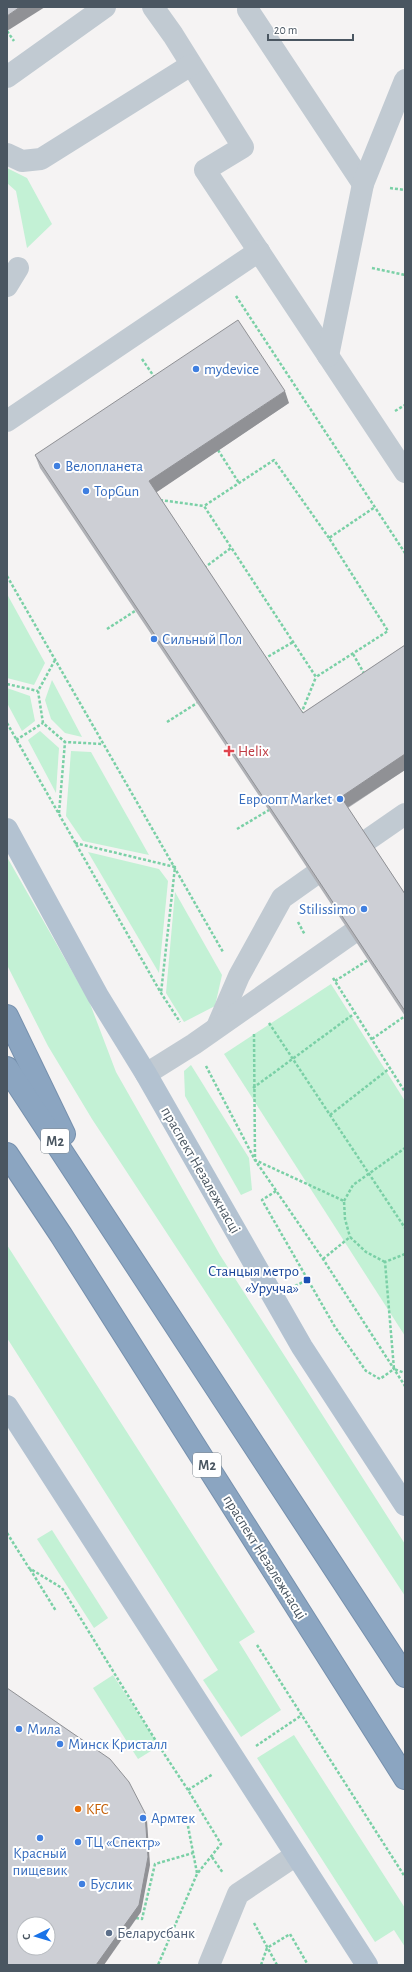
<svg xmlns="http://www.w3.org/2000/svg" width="412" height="1972" viewBox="0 0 412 1972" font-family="'Alegreya Sans',sans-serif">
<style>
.green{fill:#c3f1d5}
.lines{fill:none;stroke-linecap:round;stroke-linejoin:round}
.highway-casing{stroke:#7690ad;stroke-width:24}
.path{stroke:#7ad0a6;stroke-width:2.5;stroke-dasharray:3 2;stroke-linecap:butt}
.minor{stroke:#c1cad2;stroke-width:22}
.major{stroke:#b3c2d1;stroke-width:22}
.highway{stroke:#8ba5c1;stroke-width:22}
.wall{fill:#b0b2b7}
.shaded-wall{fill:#909195}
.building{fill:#cdcfd5;stroke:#909195;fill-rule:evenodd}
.shop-dot{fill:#3f7fe0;stroke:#fff;stroke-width:1.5}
.health-dot{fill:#e0444e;stroke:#fff;stroke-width:1.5}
.transit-dot{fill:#1a4fb4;stroke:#fff;stroke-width:1.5}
.food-dot{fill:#e8710a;stroke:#fff;stroke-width:1.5}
.service-dot{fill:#5c6f8a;stroke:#fff;stroke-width:1.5}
.labels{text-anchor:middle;stroke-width:4;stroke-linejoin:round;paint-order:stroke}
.shield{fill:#fff;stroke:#808990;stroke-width:1}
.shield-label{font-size:14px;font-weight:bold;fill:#4a5661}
.shop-label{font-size:15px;fill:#366cbe;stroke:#fff;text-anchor:start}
.health-label{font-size:15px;fill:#be3a42;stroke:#fff;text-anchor:start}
.street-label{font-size:15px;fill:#4a5661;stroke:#fff}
.transit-label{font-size:15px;fill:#164399;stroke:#fff;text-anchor:end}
.food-label{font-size:15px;fill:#c56008;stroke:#fff;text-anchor:start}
.service-label{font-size:15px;fill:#4e5e75;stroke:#fff;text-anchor:start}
</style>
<rect width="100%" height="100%" fill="#f5f3f3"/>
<g class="green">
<path d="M7,168l20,10 25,46 -25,24 -11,-57 -9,-8z"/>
<path d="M7,594l38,69 -11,22 -27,-7z"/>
<path d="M52,680l30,57 -17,-4 -14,-14 -6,-19z"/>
<path d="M7,688l23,8 5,25 -13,10 -15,-28z"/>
<path d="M40,731l19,17 -3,45 -28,-53z"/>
<path d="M71,751l20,1 58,103 -66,-14 -17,-25z"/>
<path d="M88,852l71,17 9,12 -9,92z"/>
<path d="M7,857l82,144 27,71 104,183 185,289v52l-313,-477 -44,-73 -41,-81z"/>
<path d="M175,892l47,83 -7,31 -31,16 -18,-29z"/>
<path d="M331,984l74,117v235l-181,-282z"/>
<path d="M191,1065l58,93 3,32 -11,5 -56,-99 -1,-25z"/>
<path d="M7,1245l248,387 -16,10 42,68 -40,27 -38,-57 15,-10 -211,-332z"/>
<path d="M52,1530l56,88 -14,10 -57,-89z"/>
<path d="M113,1675l46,71 -21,13 -45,-71z"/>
<path d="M294,1735l111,173v39l-11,-17 -19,12 -118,-184z"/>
</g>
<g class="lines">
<g class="highway-casing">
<g id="highway">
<path d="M7,1016l57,118"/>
<path d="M7,1068l398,608"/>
<path d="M7,1154l54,81 344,543"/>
</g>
</g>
<g class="path">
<path d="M7,31l7,10"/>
<path d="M390,188l15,2"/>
<path d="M372,268l33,7"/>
<path d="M236,296l169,257"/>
<path d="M142,359l13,19"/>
<path d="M395,411l10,-6"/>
<path d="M218,450l21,33"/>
<path d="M160,500l44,6"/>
<path d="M329,538l-55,-78 -70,46 112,171 72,-46 -59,-93 46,-31"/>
<path d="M204,568l27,-20"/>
<path d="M7,576l216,376"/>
<path d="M107,629l28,-18"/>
<path d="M353,654l12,21"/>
<path d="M264,659l29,-17"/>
<path d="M55,660l-17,31 5,32 22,19 38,2"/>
<path d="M7,684l31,7"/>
<path d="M301,714l15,-37"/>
<path d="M167,722l30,-19"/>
<path d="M7,723l154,270 19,29"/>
<path d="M16,740l27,-17"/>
<path d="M59,813l6,-71"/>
<path d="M237,829l32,-19"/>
<path d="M75,843l100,24 -14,126"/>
<path d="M298,922l7,13"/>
<path d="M333,978l72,114"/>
<path d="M335,981l33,-21"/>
<path d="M269,1023l136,205"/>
<path d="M254,1034l1,126 89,41 1,18 5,18"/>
<path d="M372,1039l33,-23"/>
<path d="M206,1066l49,94 68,99 82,127"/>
<path d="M253,1088l102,-75"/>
<path d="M330,1115l60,-47"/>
<path d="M276,1191l-14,9 73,127 31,44 14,8 14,-10"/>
<path d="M344,1201l9,-16 52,-37"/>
<path d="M405,1254l-20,8 9,107 11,4"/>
<path d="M323,1259l27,-22 16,15 19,10"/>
<path d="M295,1286l12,-6"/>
<path d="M7,1533l22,35 33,20 97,158 29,44 33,54 -24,30 -39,91"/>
<path d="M30,1569l26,42"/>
<path d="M257,1645l148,232"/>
<path d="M256,1746l46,-31"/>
<path d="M188,1790l25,-16"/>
<path d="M187,1821l10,52"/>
<path d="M212,1857l11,16"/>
<path d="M136,1918l6,1 13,-55 38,-11"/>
<path d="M254,1923l23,42"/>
<path d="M261,1965l6,-17 23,-14 18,31"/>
</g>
<g class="minor">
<path d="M153,7l20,28 70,112 -38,23 200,302"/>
<path d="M248,10l115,174"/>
<path d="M7,77l98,-70"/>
<path d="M7,154l15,7 19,-2 150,-94"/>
<path d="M7,286l11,-18"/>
<path d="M328,356l35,-172 42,-104"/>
<path d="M7,421l252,-170"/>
<path d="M366,841l39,-27"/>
<path d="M217,1027l22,-51 43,-78 31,-22"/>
<path d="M146,1074l48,-30 157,-110"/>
<path d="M209,1965l29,-71 58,-39"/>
</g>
<g class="major">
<path d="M7,829l91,167 48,78 156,273 103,158"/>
<path d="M7,1406l360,559"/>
</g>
<use href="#highway" class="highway"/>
</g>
<path class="wall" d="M289,403l-133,89 147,221 102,-68v125l-57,38 57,86v122l-113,-171 -252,-377 -5,-13z"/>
<g class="shaded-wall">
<path d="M20,7h25l-38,24v-15z"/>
<path d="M285,391l4,12 -135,91 -5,-13z"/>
<path d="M405,754v16l-60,39 -4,-12z"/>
<path d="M145,1813l2,7 3,45 -9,47 -37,53h-8z"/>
</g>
<g class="building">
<path d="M7,7h13l-13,9z"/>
<path d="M238,320l47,71 -136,90 154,232 102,-68v109l-64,43 64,97v117l-118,-178 -252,-378z"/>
<path d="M7,1688l103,71 19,23 16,31 3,44 -9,48 -43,60h-89zM24,1924h24v24h-24z"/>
</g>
<g class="shop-dot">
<circle cx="196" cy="369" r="4"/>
<circle cx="57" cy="466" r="4"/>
<circle cx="86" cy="491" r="4"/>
<circle cx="154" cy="639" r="4"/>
<circle cx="340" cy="799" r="4"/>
<circle cx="364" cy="909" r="4"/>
<circle cx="19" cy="1729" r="4"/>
<circle cx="60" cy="1744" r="4"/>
<circle cx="143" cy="1818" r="4"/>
<circle cx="40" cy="1838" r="4"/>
<circle cx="78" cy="1842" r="4"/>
<circle cx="82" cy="1884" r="4"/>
</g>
<path class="health-dot" d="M227 745h4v4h4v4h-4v4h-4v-4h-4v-4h4z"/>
<rect class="transit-dot" x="303" y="1276" width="8" height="8" rx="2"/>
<circle class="food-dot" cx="78" cy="1809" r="4"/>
<circle class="service-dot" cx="109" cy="1933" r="4"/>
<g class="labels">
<g class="shield">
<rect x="41" y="1129" width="28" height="24" rx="3"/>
<rect x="193" y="1453" width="28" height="24" rx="3"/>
</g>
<g class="shield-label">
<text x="55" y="1146">М2</text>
<text x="207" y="1470">М2</text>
</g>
<g class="shop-label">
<text x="204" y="374">mydevice</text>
<text x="65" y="471">Велопланета</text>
<text x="94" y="496">TopGun</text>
<text x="162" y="644">Сильный Пол</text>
<text x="332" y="804" text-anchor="end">Евроопт Market</text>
<text x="356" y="914" text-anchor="end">Stilissimo</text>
<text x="27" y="1734">Мила</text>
<text x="68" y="1749">Минск Кристалл</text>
<text x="151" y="1823">Армтек</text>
<text x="86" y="1847">ТЦ «Спектр»</text>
<text x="40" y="1858" text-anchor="middle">Красный<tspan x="40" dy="17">пищевик</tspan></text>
<text x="90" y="1889">Буслик</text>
</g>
<g class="health-label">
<text x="238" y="756">Helix</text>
</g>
<g class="street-label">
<text transform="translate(201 1170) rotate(60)" y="5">праспект Незалежнасці</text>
<text transform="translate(265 1557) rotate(58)" y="5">праспект Незалежнасці</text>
</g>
<g class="transit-label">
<text x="299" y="1276">Станцыя метро<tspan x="299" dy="17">«Уручча»</tspan></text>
</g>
<g class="food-label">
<text x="86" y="1814">KFC</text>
</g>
<g class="service-label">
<text x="117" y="1938">Беларусбанк</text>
</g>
</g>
<rect width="412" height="1972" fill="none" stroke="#4a5661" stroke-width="16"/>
<g transform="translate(36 1936) rotate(265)"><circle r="19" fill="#ffffff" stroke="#b7bbc0"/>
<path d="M0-3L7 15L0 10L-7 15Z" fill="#1a73e8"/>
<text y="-6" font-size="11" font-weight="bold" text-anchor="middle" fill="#4a5661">С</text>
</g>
<path d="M268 34v6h85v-6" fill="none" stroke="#4a5661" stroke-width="2"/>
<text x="274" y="34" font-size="12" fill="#4a5661" stroke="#ffffff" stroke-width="3" paint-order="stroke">20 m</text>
</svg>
